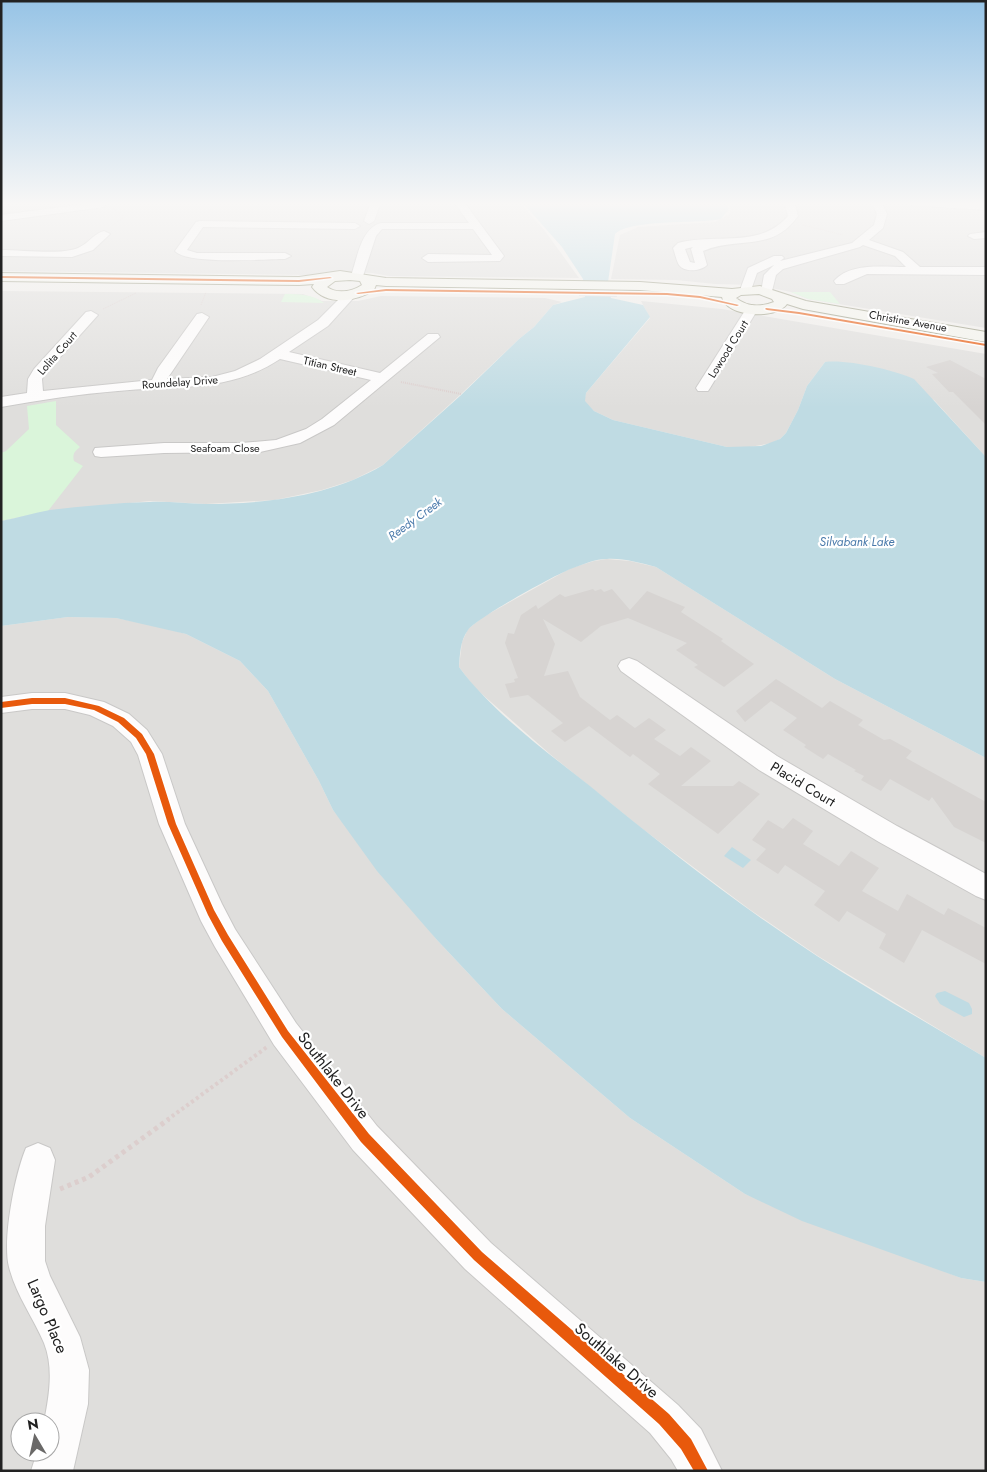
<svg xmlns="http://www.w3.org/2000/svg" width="987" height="1472" viewBox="0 0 987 1472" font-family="Jost,sans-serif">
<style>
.residential{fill:#dfdedc;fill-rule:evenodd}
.park{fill:#daf5da}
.water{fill:#bfdbe3}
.pier{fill:#dedddd}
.building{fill:#d7d4d2}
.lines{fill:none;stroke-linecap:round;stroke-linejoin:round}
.street-casing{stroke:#c9c8c7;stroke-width:2}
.secondary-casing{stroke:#999a82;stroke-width:2}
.path-far3{stroke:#dccecd;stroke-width:1;stroke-dasharray:1 1;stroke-linecap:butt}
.path-far2{stroke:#dccecd;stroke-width:2;stroke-dasharray:1 1;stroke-linecap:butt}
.path-far1{stroke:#dccecd;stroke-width:4;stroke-dasharray:3 3;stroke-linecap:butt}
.path{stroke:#dccecd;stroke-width:5;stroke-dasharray:4 4;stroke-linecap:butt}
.street{fill:#fdfcfc;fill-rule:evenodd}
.secondary{fill:#f4f4ed;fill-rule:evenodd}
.cycleway-casing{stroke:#fff;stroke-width:3}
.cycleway{fill:#e8590c;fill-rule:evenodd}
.labels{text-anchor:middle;stroke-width:4.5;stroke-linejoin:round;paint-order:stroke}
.far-street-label{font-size:11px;fill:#222;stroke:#fff}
.far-water-label{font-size:12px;font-style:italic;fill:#4a7aab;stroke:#fff}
.street-label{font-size:14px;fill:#222;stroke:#fff}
.near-street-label{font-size:16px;fill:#222;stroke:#fff}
</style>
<rect width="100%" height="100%" fill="#f0eeeb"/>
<g class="residential">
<path d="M1,202h518l26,29 34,47 -190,-2 -17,-3 -44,-1 -21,3 -306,-4z"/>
<path d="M731,202h255v126l-178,-29 -17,-7 -34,-7 -42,-1 -39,-4 -65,-1 9,-44 18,-8 77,-5 15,-8z"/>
<path d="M1,291l302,3 19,7h36l23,-5 164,2 17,4 -9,3 -19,22 -15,12 -59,56 -77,70 -30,15 -31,10 -47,10 -69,4 -56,-3 -102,10 -47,10z"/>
<path d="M641,301l81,8 264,45v103l-52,-57 -109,-38 -18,24 -9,24 -12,23 -6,6 -8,4 -28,5 -17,-1 -114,-27 -19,-9 -10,-10 2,-8 64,-75z"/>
<path d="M607,559l23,2 26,6 179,112 151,79v300l-168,-102 -69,-47 -109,-82 -89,-72 -76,-67 -16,-21 3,-25 6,-13 15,-12 88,-49 23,-7z"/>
<path d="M68,617l48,1 46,9 24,7 54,27 28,30 51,90 14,29 104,130 65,69 128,109 115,76 216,84 25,4v189h-985v-845zM20,1422h30v30h-30z"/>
</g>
<g class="park">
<path d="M791,292h39l10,12 -32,-5z"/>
<path d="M285,294c14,0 27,0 39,9l-43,-1z"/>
<path d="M56,401v24l24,22c-5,4 -8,7 -6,14l9,5 -35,45 -47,10v-68l5,-2 23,-22 -2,-23z"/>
</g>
<g class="water">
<path d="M522,202h206v8l-7,9c-25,5 -91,0 -106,15l-8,55 4,9 32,7 7,12 -64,76 -1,8 9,10 19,9 114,27 34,-1 19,-7 6,-6 12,-23 9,-24 18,-24c21,-3 70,8 89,17l72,78v301l-151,-79 -179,-112c-16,-4 -33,-9 -49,-8 -12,0 -23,5 -34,9 -17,6 -96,50 -105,62 -8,11 -8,24 -9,37 32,44 88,85 131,119 73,60 148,119 227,170 55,36 113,68 169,102v224l-25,-4 -159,-57 -57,-27 -115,-76 -128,-109 -65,-69 -60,-69 -44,-61 -14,-29 -51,-90 -28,-30 -54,-27 -70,-16 -48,-1 -67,9v-105c16,-3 33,-8 49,-11 32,-4 66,-7 99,-8 19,-1 38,2 57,2 60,0 125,-8 177,-39l77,-69 59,-57 15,-12 19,-22 32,-8 -2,-18 -21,-32z"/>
<path d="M732,847l19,13 -8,8 -19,-12z"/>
<path d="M945,991l24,12 3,6v5l-8,3 -24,-13 -5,-8 2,-3z"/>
</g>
<path class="pier" d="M578,289l37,1 2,7 -38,-1z"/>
<g class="building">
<path d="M950,360l36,19v46l-33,-33h-4l-17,-18 6,-1 -12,-6z"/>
<path d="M593,589l2,2 6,-2 3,3 8,-3 18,21 17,-19 38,16 -4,5 42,27 -2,2 33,23 -30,23 -30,-20 4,-2 -22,-15 11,-7 -59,-25 -27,8 -20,16 -38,-23 12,25 -11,32 24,-5 12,26 30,23 7,-5 18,13 14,-10 17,12 -12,9 26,17 11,-9 20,14 -30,25h52l6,-5 21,13 -42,40 -70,-50 12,-10 -27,-20 -3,3 -41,-31 -24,16 -14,-11 12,-8 -35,-28 -18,3 -5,-14 10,-2 -1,-3 4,-1 -13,-35 3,-10 6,1 7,-19 15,-10 2,4 22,-15 5,3z"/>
<path d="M776,679l46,29 8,-7 33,19 -5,5 26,15 6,-1 22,12 -6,7 80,44v41l-32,-16 -22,-30 -3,4 -39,-22 -9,12 -20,-11 3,-4 -10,-5 2,-1 -28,-16 -5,5 -19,-12 2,-2 -23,-15 14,-12 -26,-17 -26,21 -9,-11z"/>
<path d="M793,818l20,13 -10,13 36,22 12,-15 28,17 -17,23 36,20 9,-17 37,21 4,-7 38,20v36l-64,-34 -18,33 -25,-15 7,-14 -39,-23 -8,11 -25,-17 11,-14 -40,-26 -7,9 -22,-14 10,-11 -14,-9 16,-20 15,9z"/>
</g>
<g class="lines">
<g class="street-casing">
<g id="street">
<path d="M100,202l4,1 1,2 -1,2 -103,14v-6z"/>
<path d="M371,202h10l-7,19 -5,3 -5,-3z"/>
<path d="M454,202h10l40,54 -4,5 -72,1 -6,-4 6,-4 64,1 -19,-26h-91l-6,7 -13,40 -2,3h-8l-2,-3c6,-17 10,-48 30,-53h88z"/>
<path d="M784,202h10l4,14c-26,37 -60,20 -95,35l4,14c-6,6 -22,8 -28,0 -3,-5 -4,-12 -6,-17l5,-5c37,-10 82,6 110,-27zM693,247l-2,2 4,14 -5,-1 -5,-13z"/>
<path d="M878,202l4,1 5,11 -4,14 -14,12 34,12 17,15h66v8l-119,-1 -23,10h-8l-2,-3c16,-19 50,-14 72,-14l-11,-11 -32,-11 -3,2 -77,22 -7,6 -5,20h-8l-2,-3 3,-17 10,-10 -17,8 -7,20h-8l-2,-3 8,-22 26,-12h8l2,2 -4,3 72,-18 22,-18 3,-11 -4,-9z"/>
<path d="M904,202l82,2v6l-77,-5z"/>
<path d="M200,221l155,2 5,3 -5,3 -152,-2 -16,23 10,3h88l6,3 -6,3c-20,0 -98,6 -110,-8l21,-29z"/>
<path d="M104,231l6,3 -17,16 -21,7 -71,-1v-6c19,0 53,4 70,0 15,-2 21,-16 33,-19z"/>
<path d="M986,232v6l-12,1 -6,-3 2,-2z"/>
<path d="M350,291l6,4 -28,31 -39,26 91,21 48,-39h10l2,3 -106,88 -34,18 -40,9 -96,1 -63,4 -6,-1 -2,-4 2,-4 69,-5h77l35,-3 30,-11 16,-10 49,-39 -91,-21c-51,34 -105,26 -162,32 -39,3 -78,9 -117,16v-10l26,-4 1,-14 6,-10 52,-57 5,-1 7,4 -53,59 -3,5 1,12 109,-11 6,-12 39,-54 5,-1 7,4 -42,62 45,-2 23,-6 25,-12 58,-39 28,-28z"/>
<path d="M752,305l6,4 -48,79 -2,3h-10l-2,-3 50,-79z"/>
<path d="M629,658l8,3 140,95 120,70 89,48v26l-10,-4 -97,-54 -120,-72 -138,-99 -3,-5 3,-5z"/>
<path d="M32,693h33l39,9 25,12 18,16 15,24 23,70 37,80 13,25 61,94 81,103 114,117 187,162 23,24 21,42h-44l-7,-12 -21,-26 -185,-164 -112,-119 -79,-105 -59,-98 -14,-26 -42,-97 -21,-69 -7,-13 -18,-16 -23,-11 -25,-6h-33l-31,4v-16z"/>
<path d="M38,1143l12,5 5,12 -10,66v35l5,15 30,61 9,33 -1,34 -15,67h-42l6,-19h13v-30h-6c5,-26 10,-54 0,-79 -11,-26 -28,-48 -35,-76 -7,-27 6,-93 17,-119z"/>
</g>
</g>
<g class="secondary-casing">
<path id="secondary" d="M340,271l46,7 254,4 92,7 28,-3 46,15 180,31v10l-183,-33 -16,-5c-11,16 -61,13 -65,-7l-82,-7 -254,-4 -10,-1 -2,5c-18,12 -48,16 -62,-3l2,-3 -15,1 -298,-4v-8l298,4zM350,280l10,1 2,4c-11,7 -25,9 -35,2l8,-6zM759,294l13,5 2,3c-13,5 -27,5 -38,-4l5,-3z"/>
</g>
<g class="path-far3">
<path d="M113,203l9,-1"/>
<path d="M113,208l11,9 -11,8"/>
<path d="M209,213l5,-11"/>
<path d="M803,225l40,10"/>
<path d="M201,305l5,-13"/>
<path d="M103,309l33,-16"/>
</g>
<path class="path-far2" d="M401,382l60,12"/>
<path class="path-far1" d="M167,1120l100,-73"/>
<path class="path" d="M60,1189l29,-12 80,-58"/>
<use href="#street" class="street"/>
<use href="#secondary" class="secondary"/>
<g class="cycleway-casing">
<g id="cycleway">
<path d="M1,276l298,4 31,-3 2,1 -33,4 -298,-4z"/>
<path d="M386,289l281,4 33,3 39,9 -2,1 -37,-8 -33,-3 -281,-4 -28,3 -2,-1z"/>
<path d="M766,308l33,4 187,32v2l-187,-32 -32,-4 -2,-1z"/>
<path d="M32,698h33l34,8 25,12 18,16 12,20 22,70 38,86 14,25 60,96 81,103 113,118 187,162 22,25 17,32h-14l-13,-22 -22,-25 -185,-164 -113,-118 -79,-105 -60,-96 -14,-26 -40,-91 -22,-70 -10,-16 -18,-16 -24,-12 -29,-6h-33l-31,4v-6z"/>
</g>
</g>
<use href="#cycleway" class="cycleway"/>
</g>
<linearGradient id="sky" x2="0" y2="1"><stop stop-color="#97c4e6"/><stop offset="0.5" stop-color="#f8f7f6"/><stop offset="1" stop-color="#f8f7f6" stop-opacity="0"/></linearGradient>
<rect width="987" height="408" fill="url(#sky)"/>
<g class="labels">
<g class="far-street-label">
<text transform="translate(908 321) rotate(10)" y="4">Christine Avenue</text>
<text transform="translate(728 349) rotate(-58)" y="4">Lowood Court</text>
<text transform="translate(57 353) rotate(-49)" y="4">Lolita Court</text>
<text transform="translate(330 366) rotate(13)" y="4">Titian Street</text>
<text transform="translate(180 382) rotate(-4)" y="4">Roundelay Drive</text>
<text x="225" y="452">Seafoam Close</text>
</g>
<g class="far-water-label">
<text transform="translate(415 519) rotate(-36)" y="4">Reedy Creek</text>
<text x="857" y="546">Silvabank Lake</text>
</g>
<g class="street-label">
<text transform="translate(803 784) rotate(31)" y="5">Placid Court</text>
</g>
<g class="near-street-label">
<text transform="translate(334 1075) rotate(52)" y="6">Southlake Drive</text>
<text transform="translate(48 1316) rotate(67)" y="6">Largo Place</text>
<text transform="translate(617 1360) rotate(41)" y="6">Southlake Drive</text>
</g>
</g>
<rect width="987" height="1472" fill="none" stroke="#222222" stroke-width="5"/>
<g transform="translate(35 1437) rotate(351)"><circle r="24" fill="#ffffff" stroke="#a7a7a7"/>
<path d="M0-4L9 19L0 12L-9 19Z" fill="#6a6968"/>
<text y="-8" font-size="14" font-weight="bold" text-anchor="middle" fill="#222222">N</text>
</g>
</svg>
